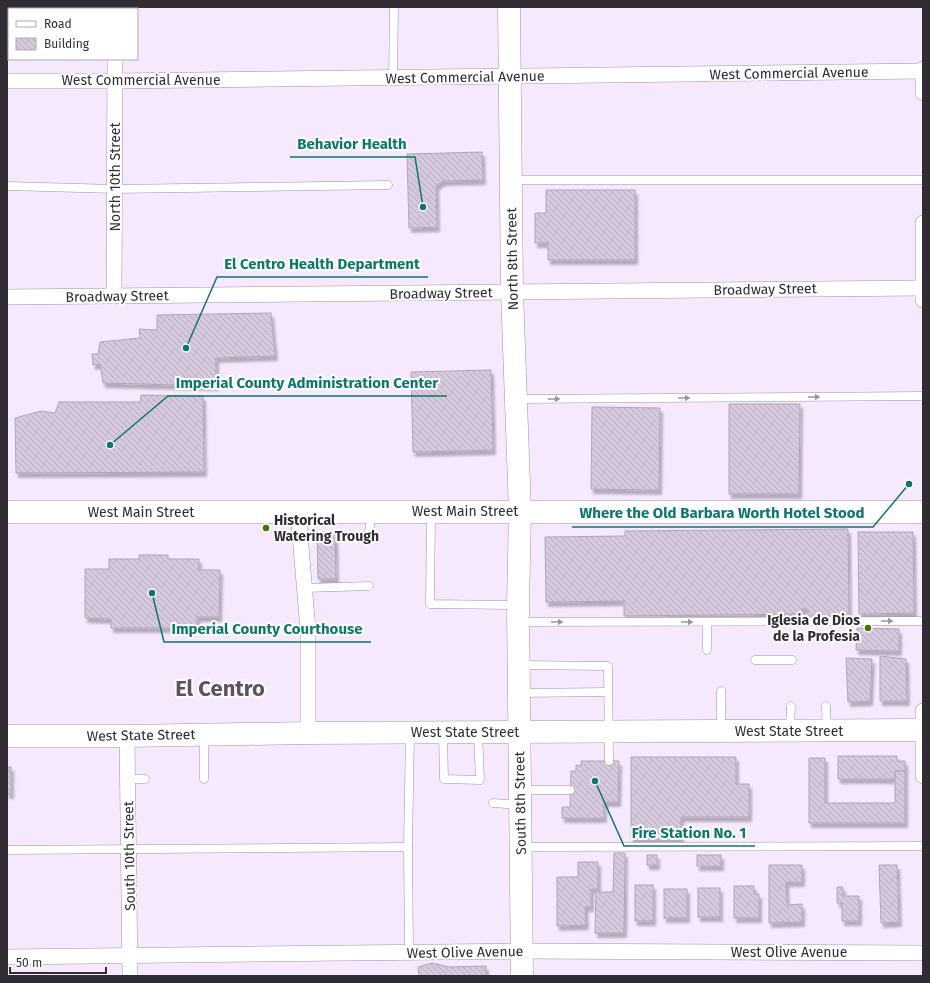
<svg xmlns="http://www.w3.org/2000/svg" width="930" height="983" viewBox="0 0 930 983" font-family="'Fira Sans',sans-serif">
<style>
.building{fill:url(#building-back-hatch);stroke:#b1a5b9;filter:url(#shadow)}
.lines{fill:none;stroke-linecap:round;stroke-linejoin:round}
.lane-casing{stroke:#9f93a6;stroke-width:9}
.street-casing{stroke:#9f93a6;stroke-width:16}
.secondary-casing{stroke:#9f93a6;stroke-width:23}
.lane{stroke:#fff;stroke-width:8}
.street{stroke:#fff;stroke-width:15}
.secondary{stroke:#fff;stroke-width:22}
.oneway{fill:#98969a}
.poi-dot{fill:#437600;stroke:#fff;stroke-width:1.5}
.labels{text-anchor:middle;stroke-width:4;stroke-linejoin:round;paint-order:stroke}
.street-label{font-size:14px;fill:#312c34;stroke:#fff}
.poi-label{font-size:14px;font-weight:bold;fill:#312c34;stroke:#fff;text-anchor:start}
.town-label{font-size:22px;font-weight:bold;fill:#5d5263;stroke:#fff}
.leader{fill:none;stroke:#0f766e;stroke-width:1.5}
.callout-dot{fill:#0f766e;stroke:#fff;stroke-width:1.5}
.callout-label{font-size:15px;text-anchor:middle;font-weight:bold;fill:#0f766e;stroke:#fff;stroke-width:4;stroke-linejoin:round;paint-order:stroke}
</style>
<defs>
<pattern id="building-back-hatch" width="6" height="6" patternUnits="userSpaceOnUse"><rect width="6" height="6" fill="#d6c9de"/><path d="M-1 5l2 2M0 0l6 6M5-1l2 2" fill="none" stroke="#b8adbf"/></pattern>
<filter id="shadow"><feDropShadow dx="2.5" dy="4.5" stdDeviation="1" flood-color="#0004"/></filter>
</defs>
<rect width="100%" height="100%" fill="#f6e9fe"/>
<g class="building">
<path d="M482,152l1,28 -40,1 -7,5 1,41 -28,1 -2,-74z"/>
<path d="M546,190h89v70h-87v-17h-13v-30h11z"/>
<path d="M271,313l4,43 -59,2v28l-113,-3 -3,-19 -7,1 -1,-11h6l2,-12 40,-4 -1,-9 18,1v-15z"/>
<path d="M491,370l2,80 -80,2 -2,-80z"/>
<path d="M141,395l62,1 1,76 -188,1 -1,-55 26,-7 14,2 4,-11h81z"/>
<path d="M729,404h71l-1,90h-70z"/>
<path d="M592,407l68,1 -1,82 -68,-1z"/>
<path d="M848,529l1,87h-41v-7h-6v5l-178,2v-15l-78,1 -1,-65 80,-1v-5z"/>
<path d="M317,532h18l1,47h-18z"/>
<path d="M858,532h55l1,81 -55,1z"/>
<path d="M139,555h29v4h31v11h21l-1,47h-22v11h-86v-9l-26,-1v-49h24v-10h30z"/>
<path d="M857,628l42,1v22l-43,-1z"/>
<path d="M880,656l26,3 1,42h-27z"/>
<path d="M846,658l26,1 -2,42 -22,1z"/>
<path d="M838,756h59v5h8v10h-10v8h-57z"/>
<path d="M631,757h105v27h13v33h-68v22h-50z"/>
<path d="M809,758h16v45h70v-32h10v52h-96z"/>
<path d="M581,761h38l-1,41h-14v16h-42v-11h8l1,-36h5v-6l5,1z"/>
<rect x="7" y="767" width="4" height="27"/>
<path d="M614,853h11l-1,80h-29l1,-41h17z"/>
<rect x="647" y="855" width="10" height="10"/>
<rect x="697" y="855" width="24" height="11"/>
<path d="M578,862h20v27h-7v18h-6l1,18 -29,1v-49h21z"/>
<path d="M769,865h33v17h-16l1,23 15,-1v18l-33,1z"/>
<path d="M879,865h18l2,57 -18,1z"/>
<rect x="635" y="885" width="18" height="36"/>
<path d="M734,886h20v8h5v24h-25z"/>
<path d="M837,887h6v9h16v25h-17v-18h-5z"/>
<rect x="698" y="888" width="22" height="29"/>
<rect x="664" y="889" width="23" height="29"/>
<path d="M432,963l17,4 37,-1v10h-67l-1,-9z"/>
</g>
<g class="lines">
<g class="lane-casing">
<g id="lane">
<path d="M393,78l1,-71"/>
<path d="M512,180h411"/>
<path d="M7,186l108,3 273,-4"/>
<path d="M516,399l407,-3"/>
<path d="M431,512l-1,92 87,1"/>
<path d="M369,532l3,-20"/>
<path d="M305,588l64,-2"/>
<path d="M519,622l404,-1"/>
<path d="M707,622v28"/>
<path d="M755,660h37"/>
<path d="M520,665l88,1 1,95"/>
<path d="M721,691v39"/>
<path d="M519,693l89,-1"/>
<path d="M826,706l1,23"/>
<path d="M790,729l1,-23"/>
<path d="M443,733l1,46 36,1 -2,-47"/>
<path d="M204,736v43"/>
<path d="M128,779h17"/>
<path d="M521,790h49"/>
<path d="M493,803l26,2"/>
<path d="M408,847l2,-114"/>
<path d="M521,847l402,-1"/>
<path d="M7,850l401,-3 1,105"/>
</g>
</g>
<g class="street-casing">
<g id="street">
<path d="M115,7v2"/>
<path d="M923,69v24"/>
<path d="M7,81h108l808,-10"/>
<path d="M923,223v77"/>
<path d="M114,296l1,-237"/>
<path d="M7,297l916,-9"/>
<path d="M298,511l10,119v103"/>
<path d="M923,711v65"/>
<path d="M127,736l3,240"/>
<path d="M7,957l515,-6 401,2"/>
</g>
</g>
<g class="secondary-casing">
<g id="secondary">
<path d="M509,7l3,285 8,219 -2,94 4,371"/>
<path d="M7,512h916"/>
<path d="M7,736h120l181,-3 615,-3"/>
</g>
</g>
<use href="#lane" class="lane"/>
<use href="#street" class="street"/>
<use href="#secondary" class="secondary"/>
</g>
<defs><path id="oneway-solid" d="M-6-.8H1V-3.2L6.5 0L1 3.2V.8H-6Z"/></defs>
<g class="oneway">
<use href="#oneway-solid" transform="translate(814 397)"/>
<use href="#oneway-solid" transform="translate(684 398)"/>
<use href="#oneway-solid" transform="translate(554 399)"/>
<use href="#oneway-solid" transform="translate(887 621)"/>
<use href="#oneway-solid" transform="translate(557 622)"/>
<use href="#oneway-solid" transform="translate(687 622)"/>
</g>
<g class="poi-dot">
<circle cx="266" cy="528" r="4"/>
<circle cx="868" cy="628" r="4"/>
</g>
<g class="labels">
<g class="street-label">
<text transform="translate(789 73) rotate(-1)" y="5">West Commercial Avenue</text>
<text transform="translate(465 77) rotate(-1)" y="5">West Commercial Avenue</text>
<text x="141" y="85">West Commercial Avenue</text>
<text transform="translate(115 177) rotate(-90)" y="5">North 10th Street</text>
<text transform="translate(512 259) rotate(-91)" y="5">North 8th Street</text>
<text transform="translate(765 289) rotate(-1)" y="5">Broadway Street</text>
<text transform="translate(441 293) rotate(-1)" y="5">Broadway Street</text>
<text transform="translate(117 296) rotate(-1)" y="5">Broadway Street</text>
<text x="465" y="516">West Main Street</text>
<text x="141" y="517">West Main Street</text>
<text x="789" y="736">West State Street</text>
<text x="465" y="737">West State Street</text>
<text transform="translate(141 735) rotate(-1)" y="5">West State Street</text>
<text transform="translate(520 803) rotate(-91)" y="5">South 8th Street</text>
<text transform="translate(129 856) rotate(-91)" y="5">South 10th Street</text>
<text transform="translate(465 952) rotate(-1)" y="5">West Olive Avenue</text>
<text x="789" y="957">West Olive Avenue</text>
</g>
<g class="poi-label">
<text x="274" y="525">Historical<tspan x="274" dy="16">Watering Trough</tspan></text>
<text x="860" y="625" text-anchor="end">Iglesia de Dios<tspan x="860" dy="16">de la Profesia</tspan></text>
</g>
<g class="town-label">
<text x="220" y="696">El Centro</text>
</g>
</g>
<path class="leader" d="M423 207L415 157H290M186 348L217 277H428M110 445L168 396H447M909 484L873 527H572M152 593L164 642H371M595 781L624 846H755"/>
<g class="callout-dot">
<circle cx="423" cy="207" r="4"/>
<circle cx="186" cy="348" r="4"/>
<circle cx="110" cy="445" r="4"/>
<circle cx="909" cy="484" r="4"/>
<circle cx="152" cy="593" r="4"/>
<circle cx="595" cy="781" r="4"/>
</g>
<g class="callout-label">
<text x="352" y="149">Behavior Health</text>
<text x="322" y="269">El Centro Health Department</text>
<text x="307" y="388">Imperial County Administration Center</text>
<text x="722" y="518">Where the Old Barbara Worth Hotel Stood</text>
<text x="267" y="634">Imperial County Courthouse</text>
<text x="689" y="838">Fire Station No. 1</text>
</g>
<rect width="930" height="983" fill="none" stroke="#312c34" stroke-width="16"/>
<rect x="8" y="8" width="130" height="52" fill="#ffffff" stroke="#adabae"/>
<rect x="16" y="21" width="20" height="6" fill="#ffffff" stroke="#adabae"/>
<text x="44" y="28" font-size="12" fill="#312c34">Road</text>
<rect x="16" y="38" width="20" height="12" fill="url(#building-back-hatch)" stroke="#adabae"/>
<text x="44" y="48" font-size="12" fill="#312c34">Building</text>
<path d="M10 967v6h96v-6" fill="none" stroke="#312c34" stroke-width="2"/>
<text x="16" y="967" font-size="12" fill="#312c34" stroke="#ffffff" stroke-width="3" paint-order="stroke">50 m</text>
</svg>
